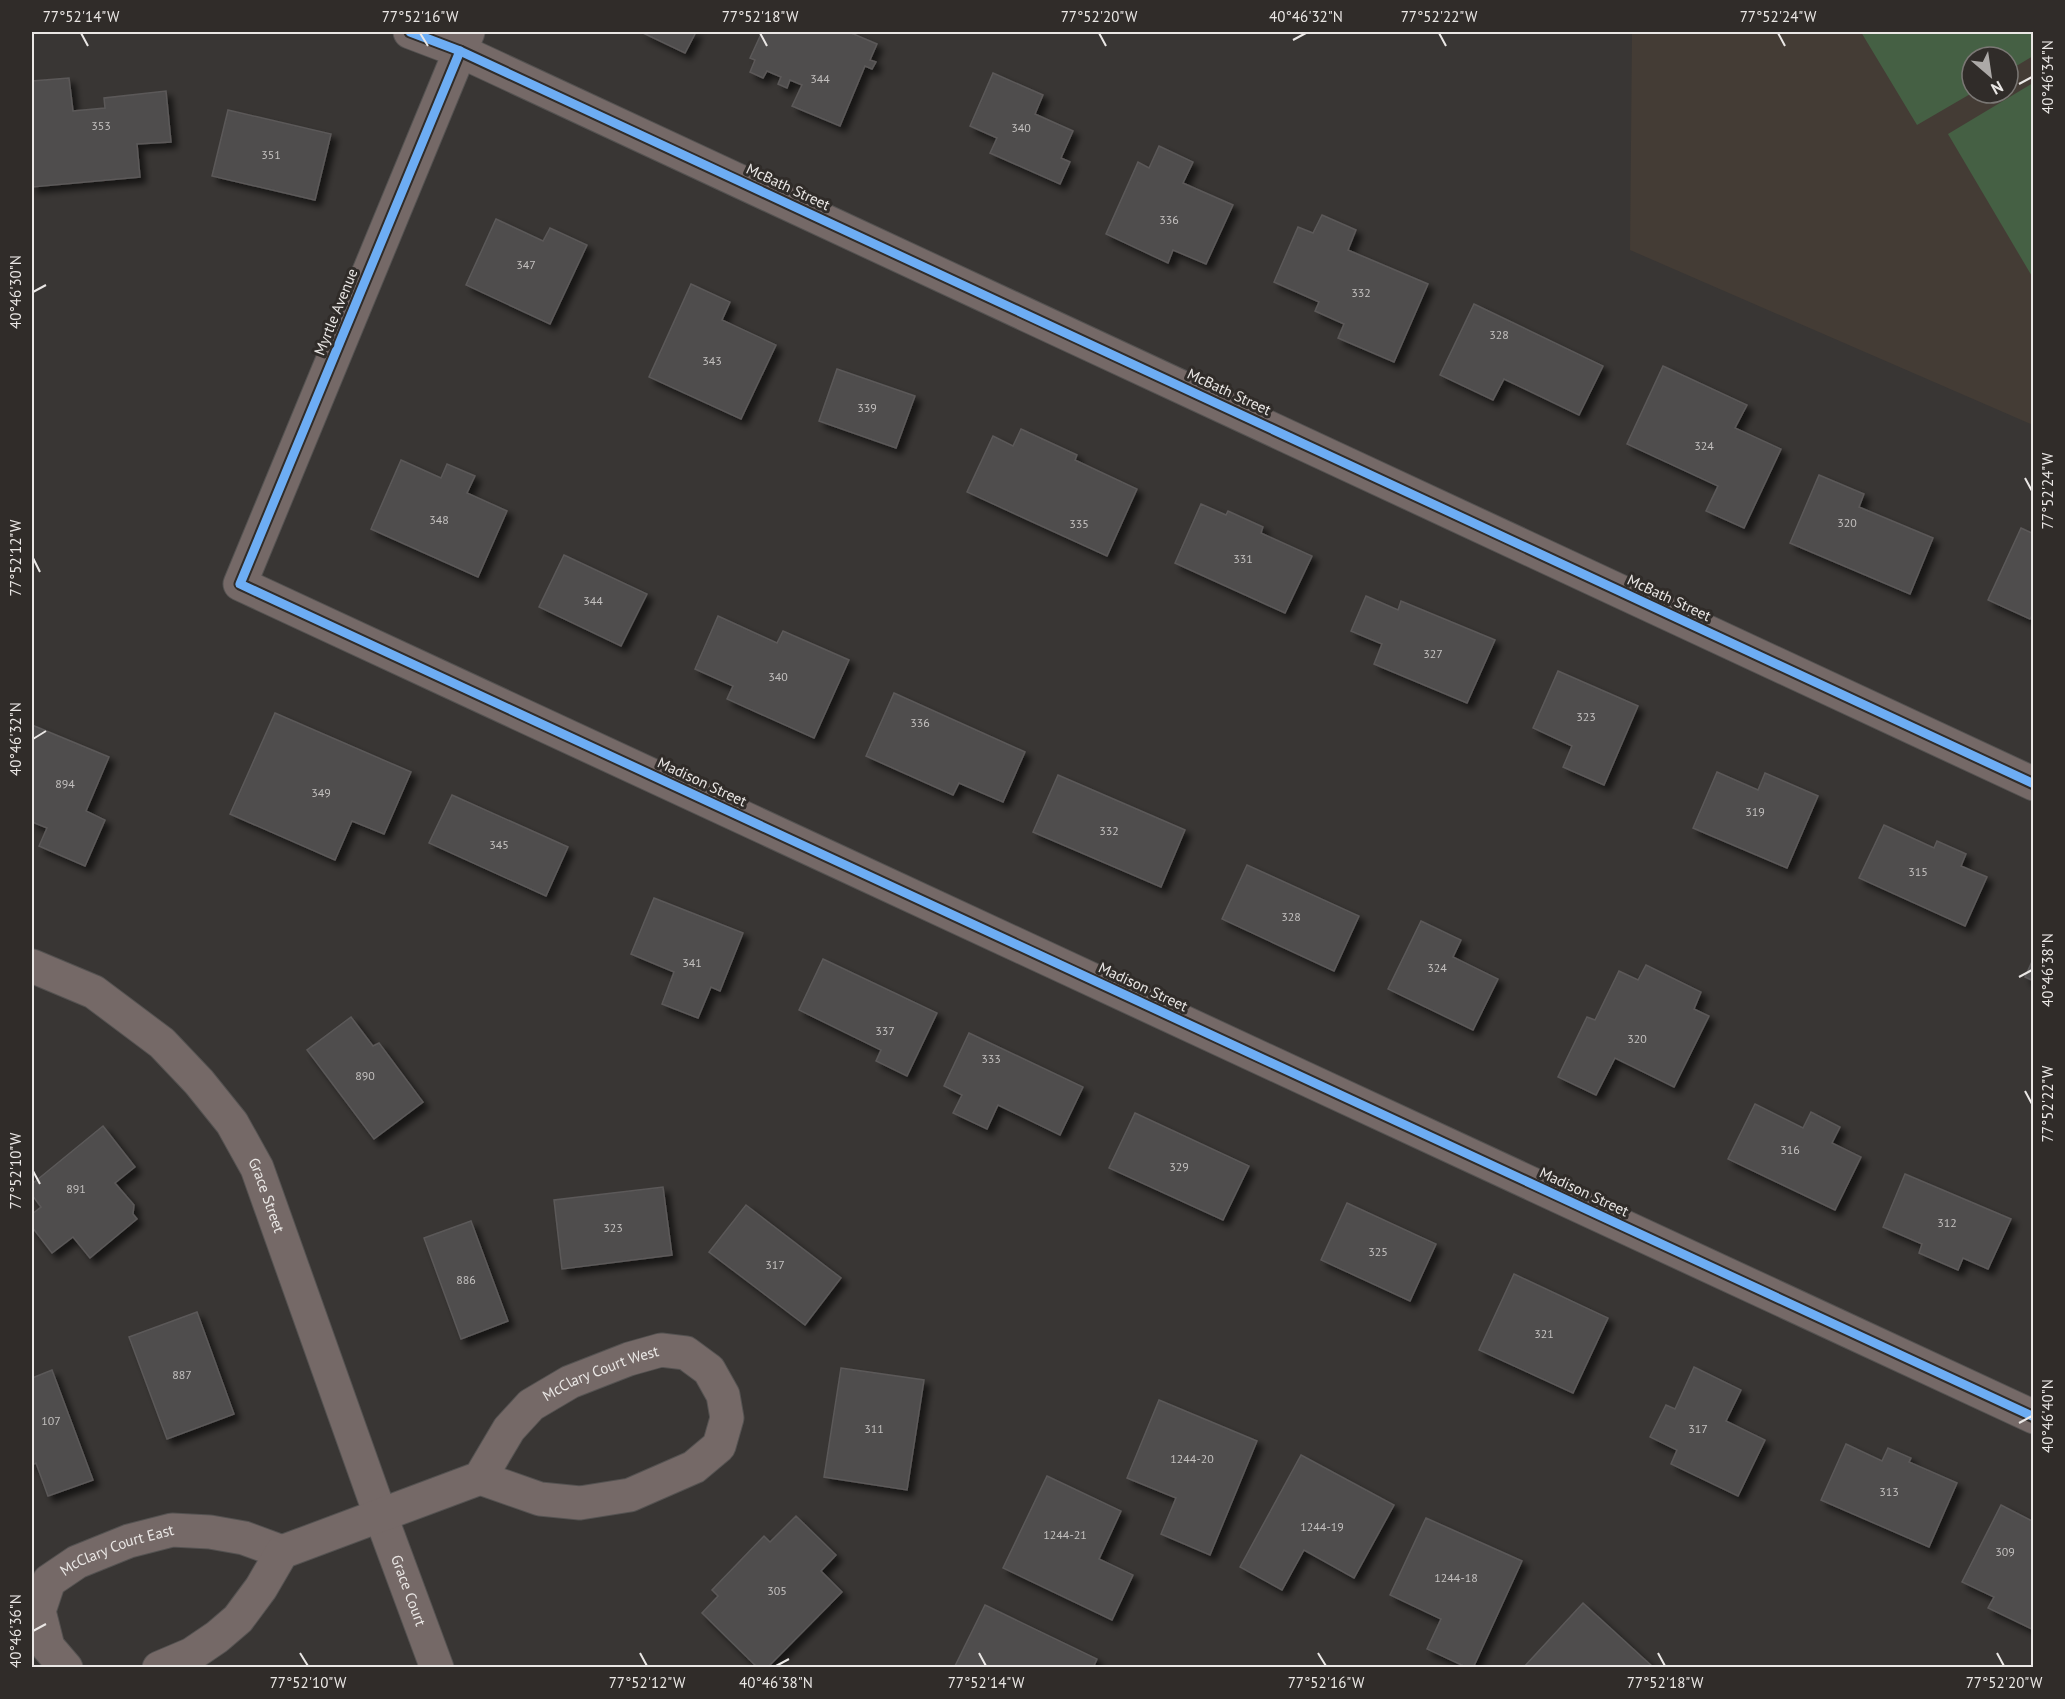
<svg xmlns="http://www.w3.org/2000/svg" width="2065" height="1699" viewBox="0 0 2065 1699" font-family="'PT Sans',sans-serif">
<style>
.built{fill:#443c35;fill-rule:evenodd}
.green{fill:#456044}
.building{fill:#4f4d4d;stroke:#5b5959;stroke-width:1.5;filter:url(#shadow)}
.lines{fill:none;stroke-linecap:round;stroke-linejoin:round}
.minor-casing{stroke:#545251;stroke-width:35}
.minor{stroke:#756967;stroke-width:33}
.cycleway-casing{stroke:#302c29;stroke-width:13}
.cycleway{stroke:#6dadf4;stroke-width:9}
.ticks{fill:none;stroke:#eae7e5;stroke-width:2}
.labels{text-anchor:middle;stroke-width:6;stroke-linejoin:round;paint-order:stroke}
.number-label{font-size:12px;fill:#c3c0bf}
.street-label{font-size:15px;fill:#eae7e5;stroke:#302c29}
.neatline{fill:none;stroke:#eae7e5;stroke-width:2}
.ticks-label{font-size:15px;text-anchor:middle;fill:#eae7e5}
</style>
<defs>
<filter id="shadow"><feDropShadow dx="5.5" dy="5.5" stdDeviation="3" flood-color="#0009"/></filter>
</defs>
<rect width="100%" height="100%" fill="#393634"/>
<path class="built" d="M1632,32h401v393l-403,-175zM1972,57h36v36h-36z"/>
<g class="green">
<path d="M1861,32h172v24l-25,15v-14h-36v36l-55,32z"/>
<path d="M2033,83v195l-85,-144z"/>
</g>
<g class="building">
<path d="M641,32h55l-11,21z"/>
<path d="M762,32h90l-1,1 26,11 -7,16 6,2 -4,7 -7,-3 -25,60 -48,-20 10,-21 -12,-5 -3,8 -9,-4 3,-7 -14,-6 -4,7 -13,-6 5,-12 -5,-2z"/>
<path d="M993,73l50,22 -8,19 38,17 -12,27 9,4 -10,22 -70,-31 7,-15 -27,-12z"/>
<path d="M69,78l4,33 32,-3 -1,-10 62,-7 5,51 -34,2 3,33 -108,10v-106z"/>
<path d="M228,110l103,24 -16,66 -103,-24z"/>
<path d="M1159,146l34,16 -10,21 50,22 -27,59 -33,-14 -5,13 -62,-29 32,-72 11,6z"/>
<path d="M1322,215l34,15 -8,20 80,34 -34,78 -56,-24 6,-14 -29,-13 4,-9 -45,-20 24,-55 15,6z"/>
<path d="M496,219l47,22 7,-13 37,17 -37,79 -84,-39z"/>
<path d="M691,284l39,18 -8,18 54,25 -35,74 -92,-42z"/>
<path d="M1474,304l129,62 -24,49 -75,-36 -11,21 -53,-25z"/>
<path d="M1663,366l84,39 -12,23 46,21 -37,79 -38,-17 12,-25 -91,-42z"/>
<path d="M837,369l78,27 -19,52 -77,-27z"/>
<path d="M1021,429l56,26 -2,5 62,29 -30,67 -140,-64 26,-56 20,10z"/>
<path d="M401,460l40,18 6,-14 28,12 -8,17 40,18 -29,66 -107,-48z"/>
<path d="M1819,475l45,19 -5,13 74,31 -23,56 -120,-51z"/>
<path d="M1201,504l25,11 2,-4 35,16 -2,6 51,23 -27,57 -110,-50z"/>
<path d="M2021,528l13,6v78l-4,7 -42,-19z"/>
<path d="M564,555l83,39 -26,52 -82,-39z"/>
<path d="M1366,596l32,14 3,-9 94,39 -28,63 -93,-39 8,-20 -31,-13z"/>
<path d="M718,616l59,27 6,-12 66,29 -35,78 -87,-39 6,-13 -38,-17z"/>
<path d="M1558,671l80,35 -34,79 -41,-18 9,-21 -39,-18z"/>
<path d="M894,693l131,59 -22,50 -44,-19 -6,12 -87,-39z"/>
<path d="M275,713l136,59 -27,62 -32,-13 -17,39 -105,-46z"/>
<path d="M32,725l77,32 -23,54 19,9 -20,46 -46,-20 8,-18 -15,-6z"/>
<path d="M1717,772l41,18 7,-17 53,23 -31,72 -94,-40z"/>
<path d="M1058,775l127,55 -24,57 -128,-55z"/>
<path d="M452,795l116,52 -22,49 -117,-53z"/>
<path d="M1884,825l50,23 3,-7 29,13 -5,12 26,11 -22,49 -106,-48z"/>
<path d="M1247,865l112,51 -25,55 -112,-52z"/>
<path d="M654,898l89,35 -23,58 -9,-4 -13,31 -36,-14 12,-32 -43,-18z"/>
<path d="M1421,921l40,19 -8,17 45,22 -25,51 -85,-41z"/>
<path d="M2034,957v24l-9,-4z"/>
<path d="M823,959l114,54 -30,63 -31,-15 5,-11 -82,-40z"/>
<path d="M1646,965l55,27 -7,17 15,7 -35,71 -59,-29 -19,37 -38,-18 29,-60 8,3 24,-49 19,9z"/>
<path d="M351,1017l22,29 6,-3 44,59 -49,37 -67,-89z"/>
<path d="M969,1033l114,54 -23,48 -62,-30 -11,24 -34,-16 9,-18 -18,-9z"/>
<path d="M1755,1104l48,24 8,-16 29,15 -8,16 29,14 -26,53 -107,-51z"/>
<path d="M1135,1113l114,53 -26,54 -114,-52z"/>
<path d="M103,1126l32,41 -20,16 19,22 -1,9 4,5 -47,39 -17,-21 -21,16 -20,-26v-13l9,-7 -9,-12v-11z"/>
<path d="M1905,1174l106,45 -23,50 -25,-11 -5,12 -39,-17 3,-9 -39,-17z"/>
<path d="M663,1187l9,68 -110,14 -8,-69z"/>
<path d="M1347,1203l89,41 -26,57 -89,-41z"/>
<path d="M746,1205l95,73 -36,47 -96,-73z"/>
<path d="M471,1221l37,100 -47,18 -37,-101z"/>
<path d="M1514,1274l94,44 -35,75 -94,-43z"/>
<path d="M197,1312l37,102 -67,25 -38,-102z"/>
<path d="M1694,1367l47,23 -15,31 39,19 -27,56 -67,-32 6,-14 -27,-13 16,-32 9,4z"/>
<path d="M841,1368l83,12 -17,110 -83,-13z"/>
<path d="M52,1370l41,110 -45,16 -12,-33 -4,2v-87z"/>
<path d="M1159,1400l98,41 -47,114 -49,-21 15,-36 -49,-20z"/>
<path d="M1846,1444l36,17 6,-13 23,10 -2,4 48,21 -28,64 -108,-47z"/>
<path d="M1301,1455l93,50 -40,73 -50,-28 -22,40 -42,-23z"/>
<path d="M1047,1476l74,35 -22,48 34,16 -21,45 -109,-52z"/>
<path d="M2001,1505l33,17v108l-46,-22 6,-11 -32,-15z"/>
<path d="M796,1516l40,39 -15,16 21,21 -75,76h-9l-56,-55 16,-17 -6,-6 52,-54 6,6z"/>
<path d="M1426,1518l96,43 -49,107h-5l-41,-19 14,-30 -51,-24z"/>
<path d="M1583,1603l71,65h-131z"/>
<path d="M985,1605l112,54 -4,9h-139z"/>
</g>
<g class="lines">
<g class="minor-casing">
<g id="minor">
<path d="M410,32l50,19 1574,733"/>
<path d="M468,32l-228,552 1794,833"/>
<path id="s1" d="M32,966l62,26 68,51 37,39 33,41 25,45 123,346 57,154"/>
<path id="s2" d="M66,1668l-18,-21 -9,-36 10,-30 28,-19 52,-21 43,-11 38,2 34,6 38,14"/>
<path id="s3" d="M159,1668l33,-14 25,-17 21,-18 23,-31 21,-36 198,-74 29,-49 22,-24 39,-23 59,-23 32,-9 25,3 23,17 14,25 4,23 -8,28 -25,21 -64,28 -50,8 -40,-4 -60,-21"/>
</g>
</g>
<use href="#minor" class="minor"/>
<g class="cycleway-casing">
<g id="cycleway">
<path d="M410,32l50,19 1574,733"/>
<path d="M460,51l-220,533 1794,833"/>
</g>
</g>
<use href="#cycleway" class="cycleway"/>
</g>
<path class="ticks" d="M81,33l7,13M420,33l8,13M760,33l7,13M1099,33l7,13M1439,33l7,13M1778,33l7,13M1293,40l13,-7M2019,84l13,-7M33,292l13,-7M2025,478l7,13M33,558l7,14M33,739l13,-8M2019,977l13,-7M2025,1091l7,13M33,1171l7,13M2019,1423l13,-7M33,1631l13,-7M300,1653l8,13M640,1653l7,13M979,1653l7,13M1318,1653l8,13M1658,1653l7,13M1997,1653l7,13M776,1666l13,-7"/>
<g class="labels">
<g class="number-label">
<text x="820" y="83">344</text>
<text x="101" y="130">353</text>
<text x="1021" y="132">340</text>
<text x="271" y="159">351</text>
<text x="1169" y="224">336</text>
<text x="526" y="269">347</text>
<text x="1361" y="297">332</text>
<text x="1499" y="339">328</text>
<text x="712" y="365">343</text>
<text x="867" y="412">339</text>
<text x="1704" y="450">324</text>
<text x="439" y="524">348</text>
<text x="1847" y="527">320</text>
<text x="1079" y="528">335</text>
<text x="1243" y="563">331</text>
<text x="593" y="605">344</text>
<text x="1433" y="658">327</text>
<text x="778" y="681">340</text>
<text x="1586" y="721">323</text>
<text x="920" y="727">336</text>
<text x="65" y="788">894</text>
<text x="321" y="797">349</text>
<text x="1755" y="816">319</text>
<text x="1109" y="835">332</text>
<text x="499" y="849">345</text>
<text x="1918" y="876">315</text>
<text x="1291" y="921">328</text>
<text x="692" y="967">341</text>
<text x="1437" y="972">324</text>
<text x="885" y="1035">337</text>
<text x="1637" y="1043">320</text>
<text x="991" y="1063">333</text>
<text x="365" y="1080">890</text>
<text x="1790" y="1154">316</text>
<text x="1179" y="1171">329</text>
<text x="76" y="1193">891</text>
<text x="1947" y="1227">312</text>
<text x="613" y="1232">323</text>
<text x="1378" y="1256">325</text>
<text x="775" y="1269">317</text>
<text x="466" y="1284">886</text>
<text x="1544" y="1338">321</text>
<text x="182" y="1379">887</text>
<text x="51" y="1425">107</text>
<text x="874" y="1433">311</text>
<text x="1698" y="1433">317</text>
<text x="1192" y="1463">1244-20</text>
<text x="1889" y="1496">313</text>
<text x="1322" y="1531">1244-19</text>
<text x="1065" y="1539">1244-21</text>
<text x="2005" y="1556">309</text>
<text x="1456" y="1582">1244-18</text>
<text x="777" y="1595">305</text>
</g>
<g class="street-label">
<text transform="translate(788 187) rotate(25)" y="5">McBath Street</text>
<text transform="translate(336 312) rotate(-68)" y="5">Myrtle Avenue</text>
<text transform="translate(1229 392) rotate(25)" y="5">McBath Street</text>
<text transform="translate(1669 598) rotate(25)" y="5">McBath Street</text>
<text transform="translate(702 782) rotate(25)" y="5">Madison Street</text>
<text transform="translate(1143 987) rotate(25)" y="5">Madison Street</text>
<text transform="translate(1584 1192) rotate(25)" y="5">Madison Street</text>
<text dy="5" stroke="none"><textPath href="#s1" startOffset="339">Grace Street</textPath></text>
<text dy="5" stroke="none"><textPath href="#s3" startOffset="552">McClary Court West</textPath></text>
<text dy="5" stroke="none"><textPath href="#s2" startOffset="172">McClary Court East</textPath></text>
<text dy="5" stroke="none"><textPath href="#s1" startOffset="759">Grace Court</textPath></text>
</g>
</g>
<rect width="2065" height="1699" fill="none" stroke="#302c29" stroke-width="66"/>
<g transform="translate(1990 75) rotate(151)"><circle r="28" fill="#302c29" stroke="#7a7774" stroke-width="1.5"/>
<path d="M0-4.5L10 22L0 15L-10 22Z" fill="#aca9a7"/>
<text y="-9" font-size="16" font-weight="bold" text-anchor="middle" fill="#eae7e5">N</text>
</g>
<rect x="33" y="33" width="1999" height="1633" class="neatline"/>
<g class="ticks-label">
<text x="81" y="22">77°52'14"W</text>
<text x="420" y="22">77°52'16"W</text>
<text x="760" y="22">77°52'18"W</text>
<text x="1099" y="22">77°52'20"W</text>
<text x="1306" y="22">40°46'32"N</text>
<text x="1439" y="22">77°52'22"W</text>
<text x="1778" y="22">77°52'24"W</text>
<text transform="translate(2048 77) rotate(-90)" y="5">40°46'34"N</text>
<text transform="translate(16 292) rotate(-90)" y="5">40°46'30"N</text>
<text transform="translate(2048 491) rotate(-90)" y="5">77°52'24"W</text>
<text transform="translate(16 558) rotate(-90)" y="5">77°52'12"W</text>
<text transform="translate(16 739) rotate(-90)" y="5">40°46'32"N</text>
<text transform="translate(2048 970) rotate(-90)" y="5">40°46'38"N</text>
<text transform="translate(2048 1104) rotate(-90)" y="5">77°52'22"W</text>
<text transform="translate(16 1171) rotate(-90)" y="5">77°52'10"W</text>
<text transform="translate(2048 1416) rotate(-90)" y="5">40°46'40"N</text>
<text transform="translate(16 1631) rotate(-90)" y="5">40°46'36"N</text>
<text x="308" y="1688">77°52'10"W</text>
<text x="647" y="1688">77°52'12"W</text>
<text x="776" y="1688">40°46'38"N</text>
<text x="986" y="1688">77°52'14"W</text>
<text x="1326" y="1688">77°52'16"W</text>
<text x="1665" y="1688">77°52'18"W</text>
<text x="2004" y="1688">77°52'20"W</text>
</g>
</svg>
